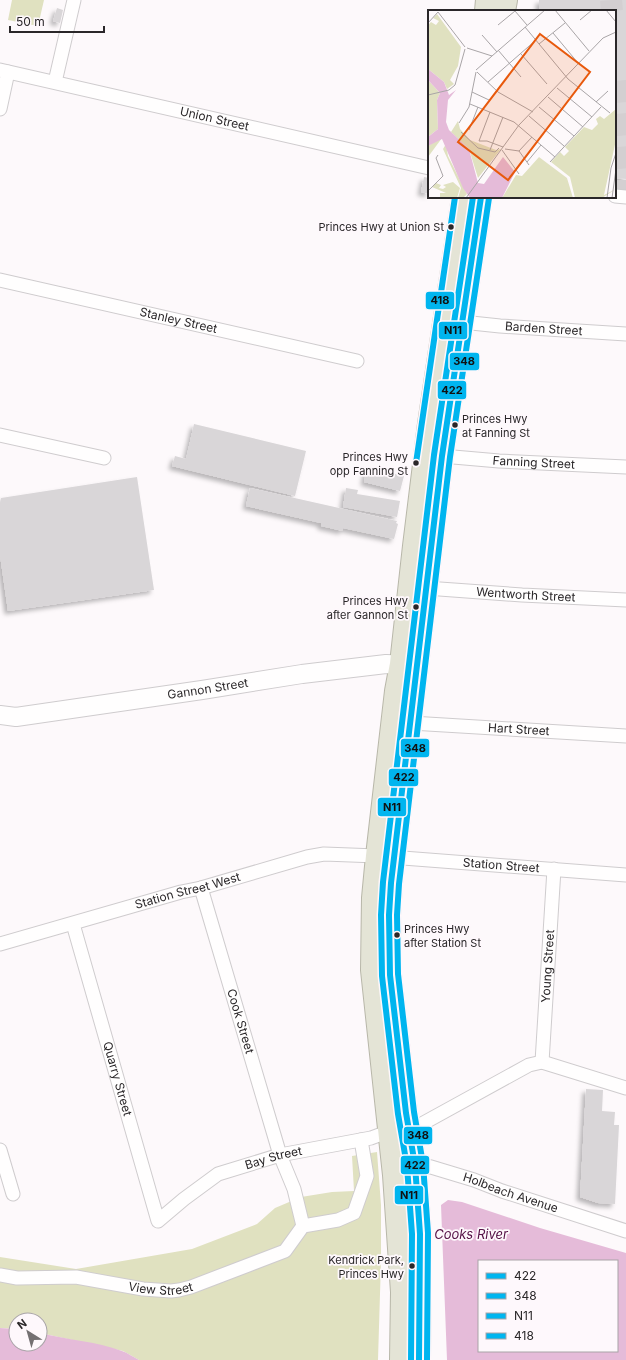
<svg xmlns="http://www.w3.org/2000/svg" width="626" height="1360" viewBox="0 0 626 1360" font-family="Inter,sans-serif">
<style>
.green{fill:#e0e1c0}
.water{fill:#e5bbd9;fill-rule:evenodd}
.building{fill:#d9d6d8;filter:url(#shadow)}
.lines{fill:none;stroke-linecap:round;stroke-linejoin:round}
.highway-tunnel{stroke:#d3cfd1;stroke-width:22;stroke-dasharray:22 11;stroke-linecap:butt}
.street-casing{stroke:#cfccce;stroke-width:15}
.secondary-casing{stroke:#cfccce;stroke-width:20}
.highway-casing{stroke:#b8b7a9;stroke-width:24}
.street{stroke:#fffefe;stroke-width:13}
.secondary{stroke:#fffefe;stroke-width:18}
.highway{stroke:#e4e4d6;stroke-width:22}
.bus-1-casing{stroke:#fef8fc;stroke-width:9}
.bus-2-casing{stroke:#fef8fc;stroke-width:9}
.bus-3-casing{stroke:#fef8fc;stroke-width:9}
.bus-4-casing{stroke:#fef8fc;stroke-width:9}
.bus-1{stroke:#00b5ef;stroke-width:6}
.bus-2{stroke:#00b5ef;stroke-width:6}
.bus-3{stroke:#00b5ef;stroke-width:6}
.bus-4{stroke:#00b5ef;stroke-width:6}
.bus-dot{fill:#2a2729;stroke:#fef8fc;stroke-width:1.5}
.labels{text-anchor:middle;stroke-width:3.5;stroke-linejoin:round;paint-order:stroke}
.bus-label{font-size:11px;fill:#2a2729;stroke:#fef8fc;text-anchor:end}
.street-label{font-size:12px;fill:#2a2729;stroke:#fef8fc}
.water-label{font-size:13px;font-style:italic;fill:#561247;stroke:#fef8fc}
.inset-road{fill:none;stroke:#a9a5a7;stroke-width:1}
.view{fill:#e8590c;fill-opacity:0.15;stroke:#e8590c;stroke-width:2}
.inset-edge{fill:none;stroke:#2a2729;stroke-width:2}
.line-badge{stroke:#fef8fc;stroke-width:1.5}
.pale-badge-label{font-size:11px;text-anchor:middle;font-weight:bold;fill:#111}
</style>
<defs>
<filter id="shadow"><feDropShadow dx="-3.5" dy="3.5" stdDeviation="2" flood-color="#0004"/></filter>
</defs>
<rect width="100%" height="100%" fill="#fdf9fb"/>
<g class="green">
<path d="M12,0h32l-6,26 -30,-6z"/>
<path d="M377,1152l4,53v56l-3,99h-239l-16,-9 -83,-18v-13h-24v9l-16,-1v-71l76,12 116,-20 65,-25 18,-16 26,-11 31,-5 22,-1 -2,-35z"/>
</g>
<g class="water">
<path d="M448,1200l14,2 78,26 86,25v107h-179l-6,-155zM479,1261h138v90h-138z"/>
<path d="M0,1328l16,1v15h24v-11c27,7 56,8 82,18 6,2 11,6 17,9h-139z"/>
</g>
<g class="building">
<path d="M539,0h87v179l-11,-1v-167h-76z"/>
<path d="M57,8l6,2 -3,13 -7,-2z"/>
<path d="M424,177l5,1v16l-8,-2z"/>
<path d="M194,424l112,27 -11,45 -123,-30 3,-10 11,3z"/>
<path d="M367,467l37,9 -4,15 -36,-9z"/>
<path d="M137,477l17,113 -146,21 -8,-56v-52l1,-5z"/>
<path d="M250,488l147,33 -1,2 2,1 -4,15 -51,-11v3l-22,-5v-3l-75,-17z"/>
<path d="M346,488l12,2 -1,4 43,7 -3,16 -54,-10z"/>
<path d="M586,1089l17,1 -1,21 13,1 -1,13h5l-4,79 -17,-1 -18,-6z"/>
</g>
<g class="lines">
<g class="highway-tunnel">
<path d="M611,0l1,11"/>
<path d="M615,81l11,109"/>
</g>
<g class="street-casing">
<g id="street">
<path id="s1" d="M0,70l429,98"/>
<path d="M55,82l19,-82"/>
<path d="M0,109l8,-37"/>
<path d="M615,196l11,1"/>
<path id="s2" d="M0,280l357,81"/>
<path id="s3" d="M462,322l38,4 126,8"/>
<path d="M0,435l104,23"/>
<path id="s4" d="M442,456l57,5 127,6"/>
<path id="s5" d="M426,588l96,7 104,5"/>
<path id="s6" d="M411,723l215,13"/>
<path id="s7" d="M201,888l79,267 14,34 9,37"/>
<path id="s8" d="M73,924l85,297 26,-22 34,-25 62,-19 91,-17 19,-7"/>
<path id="s9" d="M0,944l181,-52 20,-4 106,-31 17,-3 53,2 249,19"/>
<path id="s10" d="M542,1062l12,-193"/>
<path d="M409,1131l120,-66 13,-3 84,26"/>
<path d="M0,1150l13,44"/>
<path id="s11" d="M408,1163l23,4 43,13 28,11 124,40"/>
<path id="s12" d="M0,1275l17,3 59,-1 67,12 28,2 8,-1 12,-3 94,-36 18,-25 35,-6 16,-7 13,-37 -6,-36"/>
</g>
</g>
<g class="secondary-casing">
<g id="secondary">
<path id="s13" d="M0,715l16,2 186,-27 100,-16 84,-10 27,1"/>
</g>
</g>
<g class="highway-casing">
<g id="highway">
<path d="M486,11l1,-11"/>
<path d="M504,11l2,-11"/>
<path d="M401,1360l1,-68 -8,-117 -22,-205 1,-72 4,-42 19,-165 5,-27 13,-118 15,-122 34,-227"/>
<path d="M419,1360l1,-126 -5,-69 -9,-52 -16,-138 -1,-60 2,-32 51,-427 39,-259"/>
</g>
</g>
<use href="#street" class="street"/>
<use href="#secondary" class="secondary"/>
<use href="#highway" class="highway"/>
<g class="bus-1-casing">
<path id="bus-1" d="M419,1360l1,-126 -5,-69 -9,-52 -16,-138 -1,-60 2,-32 51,-427 39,-259"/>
</g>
<g class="bus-2-casing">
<path id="bus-2" d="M427,1360l1,-127 -5,-69 -9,-52 -16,-138 -1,-59 2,-31 51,-427 39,-259"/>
</g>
<g class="bus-3-casing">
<path id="bus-3" d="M411,1360l1,-126 -5,-68 -9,-52 -16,-138 -1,-61 2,-33 51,-427 39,-258"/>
</g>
<g class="bus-4-casing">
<path id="bus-4" d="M416,463l39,-266"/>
</g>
<use href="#bus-1" class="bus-1"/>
<use href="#bus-2" class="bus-2"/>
<use href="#bus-3" class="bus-3"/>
<use href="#bus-4" class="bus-4"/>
</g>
<g class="bus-dot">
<circle cx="451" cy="227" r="3.5"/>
<circle cx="455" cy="425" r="3.5"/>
<circle cx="416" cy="463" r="3.5"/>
<circle cx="416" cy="607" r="3.5"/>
<circle cx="397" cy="935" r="3.5"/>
<circle cx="412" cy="1266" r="3.5"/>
</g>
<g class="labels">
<g class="bus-label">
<text x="444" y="231">Princes Hwy at Union St</text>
<text x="462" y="423" text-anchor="start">Princes Hwy<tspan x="462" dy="14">at Fanning St</tspan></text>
<text x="408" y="461">Princes Hwy<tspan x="408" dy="14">opp Fanning St</tspan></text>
<text x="408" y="605">Princes Hwy<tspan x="408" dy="14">after Gannon St</tspan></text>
<text x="404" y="933" text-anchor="start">Princes Hwy<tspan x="404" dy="14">after Station St</tspan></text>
<text x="404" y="1264">Kendrick Park,<tspan x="404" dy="14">Princes Hwy</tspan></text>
</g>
<g class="street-label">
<text dy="4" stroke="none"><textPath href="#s1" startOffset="220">Union Street</textPath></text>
<text dy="4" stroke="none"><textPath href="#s2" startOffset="183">Stanley Street</textPath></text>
<text dy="4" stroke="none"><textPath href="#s3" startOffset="82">Barden Street</textPath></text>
<text dy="4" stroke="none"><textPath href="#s4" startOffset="92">Fanning Street</textPath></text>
<text dy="4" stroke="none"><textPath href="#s5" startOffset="100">Wentworth Street</textPath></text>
<text dy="4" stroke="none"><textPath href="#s13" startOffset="210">Gannon Street</textPath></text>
<text dy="4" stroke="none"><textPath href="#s6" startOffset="108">Hart Street</textPath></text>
<text dy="4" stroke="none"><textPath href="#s9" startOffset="514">Station Street</textPath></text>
<text dy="4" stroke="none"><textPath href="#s9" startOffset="195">Station Street West</textPath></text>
<text dy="4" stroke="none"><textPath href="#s10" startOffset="96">Young Street</textPath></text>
<text dy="4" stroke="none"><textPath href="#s7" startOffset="139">Cook Street</textPath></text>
<text dy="4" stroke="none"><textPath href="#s8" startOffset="161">Quarry Street</textPath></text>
<text dy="4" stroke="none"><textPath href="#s8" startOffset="443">Bay Street</textPath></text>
<text dy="4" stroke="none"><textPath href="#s11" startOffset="107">Holbeach Avenue</textPath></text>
<text dy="4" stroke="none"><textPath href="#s12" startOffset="162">View Street</textPath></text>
</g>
<g class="water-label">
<text x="471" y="1239">Cooks River</text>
</g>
</g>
<g transform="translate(428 10)">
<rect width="188" height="188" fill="#fdf9fb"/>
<path d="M9,4l24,33 -3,19 -8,14 4,4 -7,5 -3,-7 -16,-13v-44l3,-3 5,3 3,-4 -6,-3zM0,70l12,13 -3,7 1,29 -10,8zM188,99v31l-12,55 12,-6 -14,9h-27l-5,-21 -19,-15 9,-10 4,4 5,-5 -4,-4 19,-20 8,3 6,-6 -2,-5 4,-3 4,3zM30,111l2,8 10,11 26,10 5,-1 -23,29 -9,-29 -18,-17zM12,128h2l-14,19v-11zM18,134l2,12 19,38 -4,4h-5l3,-10 -18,-39zM111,147l28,21 6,20h-71l14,-23 6,1zM25,172l7,6 -3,10h-17v-5h6l-14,-6 4,-4 5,2 -2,3 4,1 3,-2 -3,-2z" fill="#e0e1c0"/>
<path d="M0,59l16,13 5,13 7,-5 -8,10 -2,22 3,8 20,19 9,34 6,1 19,-27 12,15 -13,26h-32l-7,-10 -21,-49 -14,7v-9l10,-8 -1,-29 3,-7 -12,-13z" fill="#e5bbd9"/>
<path class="inset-road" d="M127,0l34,41M178,0l10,12M87,1l12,14M10,2l27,35M152,10l12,-10M0,13l10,-11M70,15l17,-14M97,17l43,52 42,34M125,23l25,30M54,25l15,17M111,34l26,-21M39,38l25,8 53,-46M70,40l23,27M93,44l26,30M48,60l16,-14M49,62l21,20 35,20M60,72l48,-42M129,78l35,29M44,82l17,8M0,85l21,-5 6,-5 10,-36M120,87l35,30M168,92l12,-11M42,94l44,18 41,35M111,97l35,29M62,102l-11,29h8l16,6M101,106l35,30M31,113l10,-16 7,-35M41,120l9,-23M33,122l17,16 17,4 4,-4M77,139l14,2 10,14M62,140l13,-33M74,140l17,24M91,141l13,-14M99,152l14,-17M122,152l51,-55M0,181l15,-15 -7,-18 2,-3M38,188l53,-73 84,-87 13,-6M179,188l4,-30 5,-15M184,188l4,-29"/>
<path class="view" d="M112,24l50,38 -82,108 -50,-38z"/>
<rect width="188" height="188" class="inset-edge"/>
</g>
<g class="line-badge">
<rect x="425" y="291" width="30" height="19" rx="4" fill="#00b5ef"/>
<rect x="438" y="321" width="30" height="19" rx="4" fill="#00b5ef"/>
<rect x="449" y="352" width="31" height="19" rx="4" fill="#00b5ef"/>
<rect x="437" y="380" width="30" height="20" rx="4" fill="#00b5ef"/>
<rect x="400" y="738" width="30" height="20" rx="4" fill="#00b5ef"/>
<rect x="388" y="768" width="31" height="19" rx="4" fill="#00b5ef"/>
<rect x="377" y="797" width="30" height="20" rx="4" fill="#00b5ef"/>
<rect x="403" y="1126" width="30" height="19" rx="4" fill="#00b5ef"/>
<rect x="400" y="1155" width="30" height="20" rx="4" fill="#00b5ef"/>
<rect x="394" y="1185" width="30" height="20" rx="4" fill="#00b5ef"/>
</g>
<g class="pale-badge-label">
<text x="440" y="304">418</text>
<text x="453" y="334">N11</text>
<text x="464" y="365">348</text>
<text x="452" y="394">422</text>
<text x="415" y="752">348</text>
<text x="404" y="781">422</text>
<text x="392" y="811">N11</text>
<text x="418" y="1139">348</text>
<text x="415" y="1169">422</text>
<text x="409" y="1199">N11</text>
</g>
<rect x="478" y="1260" width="140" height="92" fill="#fef8fc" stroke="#a9a4a8"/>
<rect x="486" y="1273" width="20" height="6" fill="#00b5ef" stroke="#a9a4a8"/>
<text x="514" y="1280" font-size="12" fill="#2a2729">422</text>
<rect x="486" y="1293" width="20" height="6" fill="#00b5ef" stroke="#a9a4a8"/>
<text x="514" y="1300" font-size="12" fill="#2a2729">348</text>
<rect x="486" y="1313" width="20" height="6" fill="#00b5ef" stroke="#a9a4a8"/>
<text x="514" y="1320" font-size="12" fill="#2a2729">N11</text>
<rect x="486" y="1333" width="20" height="6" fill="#00b5ef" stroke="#a9a4a8"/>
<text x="514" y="1340" font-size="12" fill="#2a2729">418</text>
<g transform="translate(28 1332) rotate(323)"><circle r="19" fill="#fef8fc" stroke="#a9a4a8"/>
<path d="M0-3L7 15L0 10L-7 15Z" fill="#747072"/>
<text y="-6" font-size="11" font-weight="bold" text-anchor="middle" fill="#2a2729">N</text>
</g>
<path d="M10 26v6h94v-6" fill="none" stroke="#2a2729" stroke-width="2"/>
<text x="16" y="26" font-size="12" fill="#2a2729" stroke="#fef8fc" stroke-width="3" paint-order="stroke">50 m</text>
</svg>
